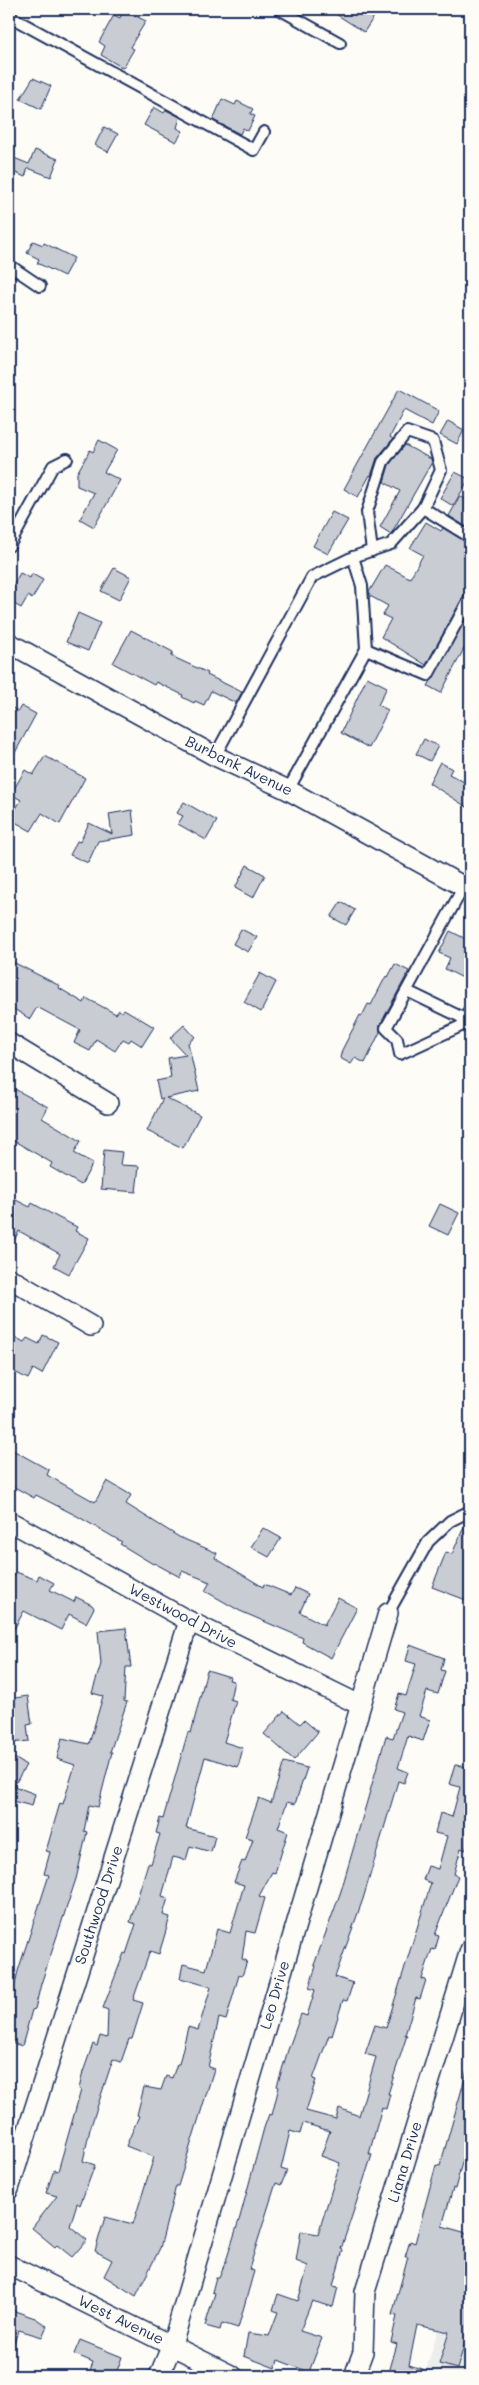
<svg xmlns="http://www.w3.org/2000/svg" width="479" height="2385" viewBox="0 0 479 2385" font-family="Mali,sans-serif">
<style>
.built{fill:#edeeec}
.building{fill:#c9ccd3;stroke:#1b2f5e}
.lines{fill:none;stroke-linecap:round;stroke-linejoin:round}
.service-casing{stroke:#1b2f5e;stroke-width:14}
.minor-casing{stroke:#1b2f5e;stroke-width:22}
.service{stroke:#fdfcf7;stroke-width:10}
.minor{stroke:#fdfcf7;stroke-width:19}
.labels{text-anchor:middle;stroke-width:4;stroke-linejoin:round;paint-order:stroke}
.street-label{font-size:15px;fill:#1b2f5e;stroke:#fdfcf7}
</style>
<rect width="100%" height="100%" fill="#fdfcf7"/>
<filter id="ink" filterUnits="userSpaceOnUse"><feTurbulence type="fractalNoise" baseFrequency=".02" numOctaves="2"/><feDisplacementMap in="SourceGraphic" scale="10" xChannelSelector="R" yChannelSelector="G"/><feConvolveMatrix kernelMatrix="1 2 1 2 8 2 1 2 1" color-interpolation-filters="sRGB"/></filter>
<g filter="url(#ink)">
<path class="built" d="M470,2226v150h-46z"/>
<g class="building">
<path d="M328,9h51l-15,23z"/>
<path d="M123,10l23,11 -16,26 4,2 -11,19 -22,-13 4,-9 -6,-4 15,-27 6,3z"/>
<path d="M33,78l18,8 -10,23 -21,-10z"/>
<path d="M222,99l13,6 2,-4 16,8 -3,5 5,2 -7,15 -5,-3 -3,6 -27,-14z"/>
<path d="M154,107l10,6 2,-3 14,7 -3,11 6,3 -7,11 -32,-17z"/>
<path d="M104,127l14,7 -10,18 -13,-7z"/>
<path d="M35,150l23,9 -7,18 -23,-9 -3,9 -16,-7v-14l20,8z"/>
<path d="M33,241l10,4 1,-2 30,15 -10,18 -27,-13 2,-4 -12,-6z"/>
<path d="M399,389l40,22 -7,14 -28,-15 -14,27 3,2 -16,19 -6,18 -1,-1 -12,22 -14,-8z"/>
<path d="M448,421l16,9 -7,14 -17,-9z"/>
<path d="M99,440l18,10 -13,22 16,8 -26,47 -14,-8 14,-26 -17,-7v-13l13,-23 3,2z"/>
<path d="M405,445l26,14 1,3 -41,72 -11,-7 20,-36 -16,-9 5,-17z"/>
<path d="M455,472l14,7 -16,27 -13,-8z"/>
<path d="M460,496l10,6v27l-21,-13z"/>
<path d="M332,512l16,8 -20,34 -15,-8z"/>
<path d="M426,522l15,9 2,-3 27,16v47l-6,4 -38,70 -45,-28 10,-18 -8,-4 5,-9 -18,-10 -1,-4 16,-27 25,13 13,-23 -13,-7z"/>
<path d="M114,568l17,9 -12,23 -18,-9z"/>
<path d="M20,573l10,5 2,-4 11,6 -11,19 -4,-3 -7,12 -12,-7v-8z"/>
<path d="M470,612v25l-29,56 -13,-7z"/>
<path d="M78,613l22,10 -12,28 -22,-9z"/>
<path d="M131,630l42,22 -2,4 37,17 -1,2 35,17 -6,11 -25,-12 -7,14 -9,-4 -1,2 -12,-6 1,-2 -27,-13 -2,3 -41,-22z"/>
<path d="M367,677l20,10 -9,18 10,5 -19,38 -28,-15z"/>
<path d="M9,706l9,5 3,-5 15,8 -27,50z"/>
<path d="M424,739l14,7 -8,15 -14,-7z"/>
<path d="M45,756l40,22 -25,46 -18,-11 -11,18 -21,-12 11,-19 -10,-6 14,-24 8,5z"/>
<path d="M440,762l12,7 -3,5 21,11v24l-41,-26z"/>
<path d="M184,802l33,19 -11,19 -28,-16 5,-8 -6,-3z"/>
<path d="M132,810l3,25 -37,6 -10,22 -18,-8 7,-14 3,1 9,-19 23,11 -3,-20z"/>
<path d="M247,865l18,10 -12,23 -18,-10z"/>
<path d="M341,902l14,8 -9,15 -15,-8z"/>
<path d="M241,929l16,8 -9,15 -15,-8z"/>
<path d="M450,931l20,10v21l-7,16 -18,-9 5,-11 -11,-5z"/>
<path d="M9,960l51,26 -1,2 25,15 2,-5 30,16 3,-4 3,2 2,-3 30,18 -12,19 -11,-7 -2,3 -6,-3 -8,12 -19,-12 -6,12 -16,-8 6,-13 -43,-23 -7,12 -21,-13z"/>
<path d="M395,964l14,7 -29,54v7l-15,31 -10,-5 -4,6 -11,-6 2,-8 18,-35 2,1 6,-12 3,1 15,-29 2,1z"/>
<path d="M260,973l16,9 -15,30 -17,-10z"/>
<path d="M184,1025l11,12 -7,6 11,48 -33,7 34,17 -17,33 -36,-17 16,-33 -3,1 -4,-18 15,-3 -3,-20 18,-3 -16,-17z"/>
<path d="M9,1086l39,21 -6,11 39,23 -7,12 19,10 -12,22 -31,-18 2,-4 -43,-25z"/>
<path d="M104,1150l18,2 -2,13 19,1 -3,26 -35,-3z"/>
<path d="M16,1200l14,7 2,-4 25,14 20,10 -2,4 14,7 -20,36 -15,-8 6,-12 -41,-23 -10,19v-38z"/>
<path d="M440,1204l19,9 -11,22 -19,-9z"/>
<path d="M9,1334l15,8 3,-4 12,6 4,-9 15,7 -16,32 -9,-5 -5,10 -19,-10z"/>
<path d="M9,1448l40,22 -2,5 48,27 12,-21 24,14 -5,9 53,33 38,16 -2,5 48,29 1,-3 27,11 4,-7 13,6 -8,18 24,13 14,-27 19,10 -26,50 -29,-16 1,-4 -63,-27 -35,-20 5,-9 -28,-11 -2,6 -26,-14 -1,1 -33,-20 2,-2 -45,-26 -41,-21 -2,3 -25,-14z"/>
<path d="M470,1519v71l-4,10 -34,-13 14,-35 6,2 15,-34z"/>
<path d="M263,1528l18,10 -12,19 -18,-10z"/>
<path d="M16,1572l21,8 2,-5 15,8 -4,7 24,12 2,-5 16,8 2,3 -8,15 -17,-9 -8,16 -37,-19 -15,27v-52z"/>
<path d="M126,1628l5,39h-5l-2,34 3,1 -17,50h2l-14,55 -9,-2 -5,26 3,1 -11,47 -35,105 -6,25 -3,1 -10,36 -13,-4v-33l9,-38 31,-96 -5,-1 6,-22 -4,-1 14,-48 3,1 12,-39 -18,-6 5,-21 27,6 14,-48 -11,-3 9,-29 -3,-33z"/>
<path d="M410,1645l34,13 -3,12 4,1 -7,23 -11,-3 -8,25 11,4 -7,21 -15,-5 -10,32 10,4 -4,11 -6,-2 -35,118 -28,78 18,6 -6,18 -4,-1 -11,36 -3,-1 -16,44 3,1 -10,31 30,8 3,-11 20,8 17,-59 -11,-3 10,-29 11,3 45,-145 -8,-3 5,-14 10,3 9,-33 -12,-3 5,-20 12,4 8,-30 -11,-3 6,-19 15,2v68l-4,15 -5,-2 -7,26 4,2 -23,59 4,1 -4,14 -3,-1 -10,30 4,1 -6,19 -4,-1 -11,37h2l-19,59h2l-4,15 -4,-2 -13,47 3,1 -31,94 2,1 -10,36 5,1 -5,20 -21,-6 -12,30 22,7 -13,34 -31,-12 -3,8 -31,-12 4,-23 21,3 9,-24 -5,-2 5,-16 20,7 10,-35 -12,-5 5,-30 17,3 22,-71 -19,-7 9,-25 -27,-8 -3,11 -10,-3 -9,38 6,2 -6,14 -5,-2 -8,25 -19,61 5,2 -16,57 -16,-5 -2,7 -15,-4 10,-33 -3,-1 4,-15h3l7,-16 14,-44 24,-89 5,-14 3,1 7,-28 -2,-1 11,-36 13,-36 6,2 8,-26 -6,-2 7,-22 -2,-1 27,-74 45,-155 7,2 9,-26 -8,-3 5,-15 7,2 10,-32 -10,-3z"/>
<path d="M207,1670l23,7 -1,3 5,1 -4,18 6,2 -12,41 19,6 -5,19 -33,-10 -19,71 29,8 -4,16 -21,-6 -4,14 -13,-3 -11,39 6,2 -5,17 7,2 -11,37 -9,-3 -17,49 10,3 -11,36h-3l-8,23 -8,-3 -23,70 -7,32 12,4 -15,40 -3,-2 -7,23 17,14 -15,17 -15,-12 -2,2 -23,-19 25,-32 -11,-3 8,-23 4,1 23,-81 -2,-1 4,-17 10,-28 4,2 3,-10 7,2 1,-28 -5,-2 21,-55 2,1 10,-30 -6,-2 18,-59 3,1 9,-30 -4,-1 4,-15 3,1 25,-87 3,1z"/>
<path d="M28,1696l4,28 -5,1 2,16 -18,2 -2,-44z"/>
<path d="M284,1711l16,13 4,-4 14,12 -24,28 -30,-26z"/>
<path d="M9,1755l17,10 -12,21 21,8 -3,12 -23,-6z"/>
<path d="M284,1762l23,6 -12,36 -8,-2 -9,26 10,4 -13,41 -3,-1 -13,24 6,2 -10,35 -9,-2 -4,28 5,2 -5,15 -3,-1 -13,45 -7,-2 -11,49 6,2 -36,117h-2l-16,62 -24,48 -32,-20 8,-16 -17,-9 10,-34 28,7 21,-67 -28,-11 13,-30 -2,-1 7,-28 17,3 5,-14 6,2 5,-14h2l9,-37 10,3 13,-43 -31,-9 3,-14 23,6 11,-41 13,4 14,-48 -10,-3 8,-21 3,1 8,-23 -8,-2 14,-39 12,5z"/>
<path d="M467,2071h3v62l-15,56 -2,-1 -11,38 28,8v92l-13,43 -18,-5 10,-32 -32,-7 -8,40 25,8 -1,3h-45l9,-32 -6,-2 6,-26 -5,-1 16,-58h-3l5,-16 5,2 21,-78 4,1z"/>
<path d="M9,2309l26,9 12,8 -5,11 -23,-7 -10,24z"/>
<path d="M80,2340l42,17 -7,19h-19l-7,-3 4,-11 -19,-8z"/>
</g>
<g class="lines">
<g class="service-casing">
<g id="service">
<path d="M279,9l61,34"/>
<path d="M9,16l245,134 10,-18"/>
<path d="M9,265l31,21"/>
<path d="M423,508l47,29"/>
<path d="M9,546l44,-80 14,-7"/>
<path d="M353,557l9,29 4,63"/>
<path d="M215,756l97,-179 41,-20 38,-13 32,-36 18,-38 -8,-29 -26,-9 -24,30 -16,50 5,39"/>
<path d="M288,790l78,-141 62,26 42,-77"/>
<path d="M464,886l-78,142 11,11 3,15 61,-28 9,-17"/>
<path d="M407,991l58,28"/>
<path d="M388,1613l40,-71 22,-21 20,-10"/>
</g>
</g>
<g class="minor-casing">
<g id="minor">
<path d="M9,643l206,113 73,34 182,100"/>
<path d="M9,1043l99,60"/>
<path d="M9,1278l82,48"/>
<path d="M9,1521l180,100 171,84"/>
<path d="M9,2189l180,-568"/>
<path d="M9,2265l224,111"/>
<path d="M159,2376l13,-31 216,-732"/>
<path d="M354,2376l9,-24 2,-60 105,-342"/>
</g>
</g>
<use href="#service" class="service"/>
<use href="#minor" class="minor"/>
</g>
</g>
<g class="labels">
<g class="street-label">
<text transform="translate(239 766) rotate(26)" y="5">Burbank Avenue</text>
<text transform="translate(183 1616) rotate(28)" y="5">Westwood Drive</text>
<text transform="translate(99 1905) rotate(-72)" y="5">Southwood Drive</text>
<text transform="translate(275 1995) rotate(-74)" y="5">Leo Drive</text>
<text transform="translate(405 2162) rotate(-73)" y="5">Liana Drive</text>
<text transform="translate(121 2320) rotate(26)" y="5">West Avenue</text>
</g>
</g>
<rect width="479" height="2385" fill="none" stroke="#fdfcf7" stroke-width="30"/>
<rect x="15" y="15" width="449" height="2355" fill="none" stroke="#1b2f5e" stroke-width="2" filter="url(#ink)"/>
</svg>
